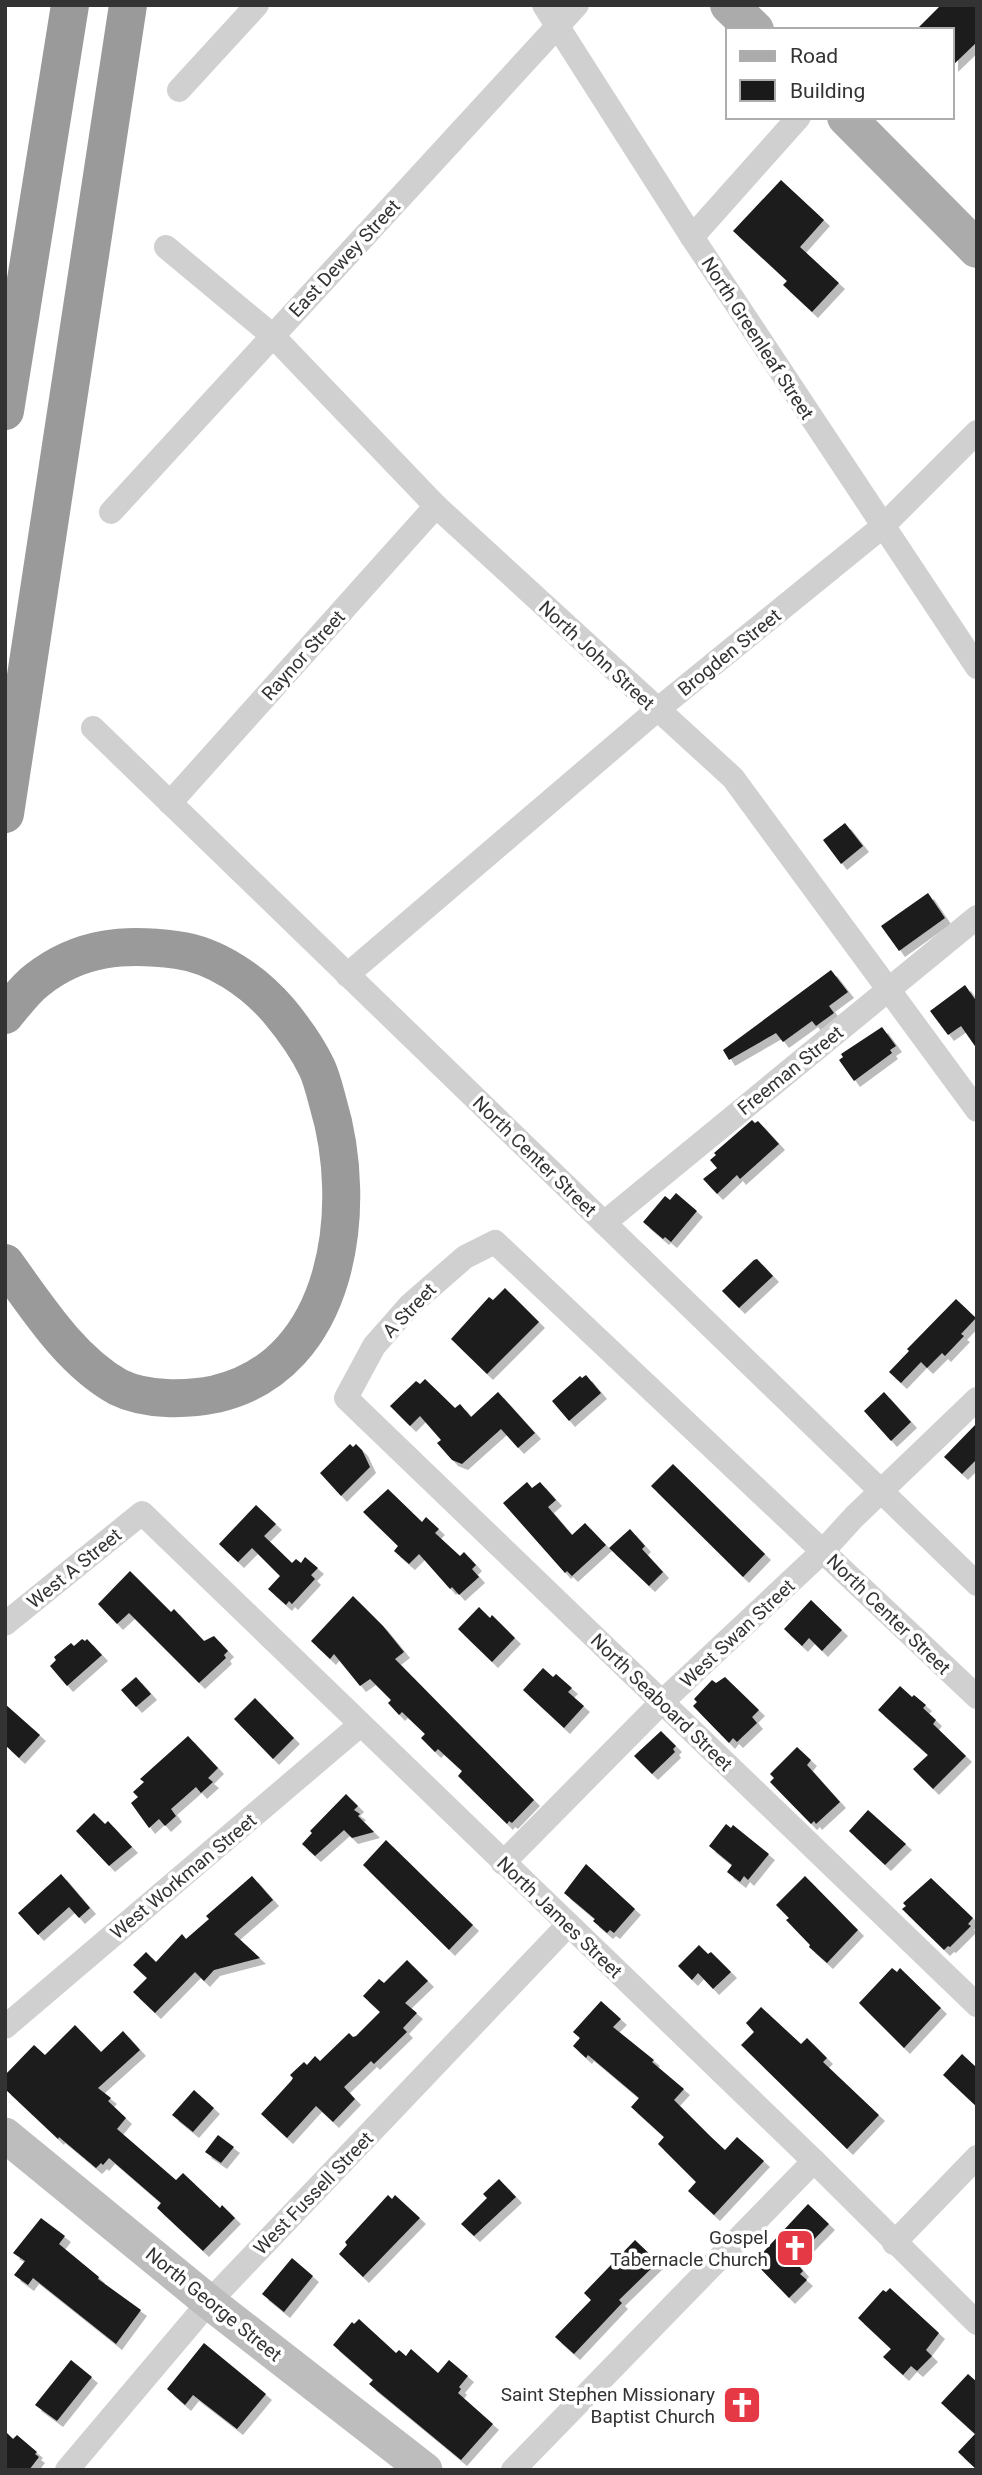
<svg xmlns="http://www.w3.org/2000/svg" width="982" height="2475" viewBox="0 0 982 2475" font-family="Roboto,sans-serif">
<style>
.building{fill:#1a1a1a;filter:url(#shadow)}
.lines{fill:none;stroke-linecap:round;stroke-linejoin:round}
.street{stroke:#d0d0d0;stroke-width:24}
.secondary{stroke:#bdbdbd;stroke-width:35}
.primary{stroke:#ababab;stroke-width:38}
.highway{stroke:#9a9a9a;stroke-width:38}
.labels{text-anchor:middle;stroke-width:7;stroke-linejoin:round;paint-order:stroke}
.street-label{font-size:19px;fill:#333;stroke:#fff}
.poi-label{font-size:19px;fill:#333;stroke:#fff;text-anchor:end}
</style>
<defs>
<filter id="shadow"><feDropShadow dx="6" dy="6" stdDeviation="0" flood-color="#0004"/></filter>
</defs>
<rect width="100%" height="100%" fill="#fff"/>
<g class="building">
<path d="M941,5h36v37l-25,24v-36h-36z"/>
<path d="M781,180l43,40 -24,27 39,36 -27,29 -29,-27 4,-4 -54,-50z"/>
<path d="M845,823l18,23 -22,18 -18,-24z"/>
<path d="M928,893l17,25 -46,33 -18,-25z"/>
<path d="M831,970l17,22 -19,14 5,7 -18,13 -4,-5 -29,21 -7,-9 -47,27 -6,-10z"/>
<path d="M965,985l12,17v47l-16,-23 -13,9 -18,-24z"/>
<path d="M882,1027l14,19 -6,4 2,3 -38,28 -15,-21 4,-3 -2,-3z"/>
<path d="M752,1120l3,3 3,-2 21,23 -39,35 -3,-4 -20,19 -14,-15 14,-11 -7,-8 6,-5 -2,-2z"/>
<path d="M676,1193l21,18 -26,31 -6,-5 -2,2 -20,-17 22,-26 5,4z"/>
<path d="M757,1259l16,17 -34,32 -17,-17 32,-31z"/>
<path d="M505,1288l34,34 -52,52 -36,-35 38,-42 4,3z"/>
<path d="M956,1299l20,19 -15,16 3,2 -19,20 -3,-3 -15,15 -6,-6 -20,21 -12,-11 20,-21 -2,-2 6,-6z"/>
<path d="M586,1375l15,18 -32,28 -17,-20 28,-25 2,2z"/>
<path d="M425,1379l30,29 5,-4 11,13 27,-25 37,41 -17,15 -17,-19 -39,35 -10,-4 -15,-17 4,-3 -21,-24 -10,10 -20,-20 26,-25 4,3z"/>
<path d="M884,1392l27,30 -20,19 -27,-30z"/>
<path d="M977,1423v36l-15,15 -18,-17z"/>
<path d="M350,1444l3,3 3,-3 6,6 8,17 -29,29 -21,-23z"/>
<path d="M673,1464l92,90 -22,23 -92,-91z"/>
<path d="M527,1482l5,6 8,-6 16,18 -8,7 24,28 13,-12 21,22 -34,31 -5,-5 -2,2 -62,-70z"/>
<path d="M388,1489l34,33 4,-5 13,12 -4,4 25,23 4,-4 12,13 -4,4 7,8 -20,18 -7,-8 -2,2 -31,-35 -10,10 -15,-13 4,-5 -35,-34z"/>
<path d="M256,1505l20,19 -12,12 28,27 4,-4 5,4 4,-6 13,11 -7,7 4,4 -23,25 -3,-3 -3,4 -18,-16 12,-13 -28,-28 -14,14 -19,-18z"/>
<path d="M630,1529l15,17 -3,3 21,23 -14,14 -40,-38z"/>
<path d="M130,1571l41,41 3,-3 30,32 10,-5 14,15 -4,4 2,3 -27,25 -70,-70 -12,11 -19,-20z"/>
<path d="M353,1596l30,30 21,26 -9,7 139,141 -22,23 -3,-2 -2,3 -49,-48 4,-5 -24,-22 -3,3 -14,-14 4,-4 -23,-22 -3,3 -11,-12 3,-3 -21,-21 -10,7 -26,-32 -4,5 -19,-18z"/>
<path d="M811,1600l31,30 -20,21 -13,-13 -7,8 -18,-17z"/>
<path d="M479,1607l11,11 2,-3 23,23 -23,24 -34,-33z"/>
<path d="M82,1639l3,2 2,-2 15,16 -35,31 -17,-20 6,-6 -2,-3 17,-14 3,3z"/>
<path d="M543,1668l10,9 3,-3 16,14 -4,4 16,14 -20,22 -41,-38z"/>
<path d="M136,1677l15,17 -15,13 -15,-17z"/>
<path d="M725,1677l34,33 -7,7 5,6 -20,19 -4,-4 -4,5 -36,-37 4,-4 -3,-3 18,-19 4,3z"/>
<path d="M900,1686l12,11 2,-2 12,10 -3,3 13,12 -3,4 33,32 -33,33 -20,-20 15,-14 -50,-45z"/>
<path d="M255,1698l39,40 -21,21 -39,-40z"/>
<path d="M5,1704l35,31 -21,23 -14,-13z"/>
<path d="M661,1731l15,15 -3,3 2,3 -23,22 -18,-18z"/>
<path d="M188,1736l30,32 -10,10 5,4 -12,11 -5,-6 -25,22 5,7 -11,10 -6,-7 -10,9 -18,-25 7,-6 -5,-5 11,-10 -4,-3z"/>
<path d="M797,1747l14,13 -4,5 33,37 -24,22 -2,-3 -3,3 -41,-42 4,-4 -4,-4z"/>
<path d="M346,1794l12,12 -4,4 6,4 -2,2 16,16 -22,6 -8,-8 -29,26 -13,-12 10,-11 -2,-2z"/>
<path d="M868,1810l38,34 -21,21 -36,-34z"/>
<path d="M94,1813l11,11 3,-3 24,26 -23,19 -33,-35z"/>
<path d="M726,1824l5,4 2,-3 36,29 -21,26 -4,-4 -4,6 -13,-10 5,-7 -23,-19z"/>
<path d="M386,1840l87,85 -24,25 -86,-85z"/>
<path d="M586,1864l49,45 -21,24 -4,-3 -3,3 -14,-12 2,-2 -31,-26z"/>
<path d="M61,1874l29,34 -11,10 -10,-11 -31,28 -20,-22z"/>
<path d="M252,1876l21,24 -39,34 26,24 -46,12 -10,11 -9,-9 -40,41 -22,-21 14,-14 -14,-13 13,-13 10,10 26,-28 4,5 23,-20 -3,-3z"/>
<path d="M805,1876l53,54 -31,33 -18,-16 1,-2 -24,-25 3,-2 -13,-13z"/>
<path d="M931,1878l42,40 -5,6 3,2 -21,21 -2,-1 -4,4 -42,-41 4,-3 -3,-3z"/>
<path d="M699,1945l9,9 3,-2 20,20 -18,17 -15,-16 -6,7 -14,-14z"/>
<path d="M407,1960l21,21 -23,22 12,10 -14,15 4,4 -33,32 -3,-3 -27,26 11,12 -22,23 -17,-16 -29,32 -26,-24 30,-33 2,-3 -3,-3 14,-13 3,3 8,-9 5,5 29,-28 4,4 3,-1 24,-24 -17,-16 16,-17 5,4z"/>
<path d="M892,1968l5,4 3,-4 41,40 -37,40 -45,-45z"/>
<path d="M601,2001l20,18 -8,8 41,33 -2,2 32,27 -10,11 36,36 15,14 12,-13 27,24 -50,54 -26,-24 8,-9 -38,-38 6,-7 -33,-30 8,-9 -51,-43 -2,3 -13,-12 7,-8 -7,-6z"/>
<path d="M761,2007l40,37 6,-6 20,20 -4,4 56,53 -32,34 -106,-104 13,-13 -8,-9z"/>
<path d="M75,2025l26,27 22,-21 17,19 -42,38 13,10 -3,3 18,17 -9,11 59,51 7,-7 37,35 2,-3 13,13 -32,33 -46,-43 4,-5 -52,-45 -6,7 -2,-2 -5,5 -37,-31 -1,2 -53,-50v-14l29,-30 11,10z"/>
<path d="M962,2054l15,14v39l-34,-32z"/>
<path d="M194,2090l20,18 -21,24 -21,-17z"/>
<path d="M218,2135l16,12 -13,16 -16,-11z"/>
<path d="M499,2179l17,18 -42,39 -13,-12 26,-26 -4,-4z"/>
<path d="M388,2195l4,4 3,-4 25,23 -57,59 -24,-23 8,-9 -2,-3z"/>
<path d="M808,2204l21,20 -35,36 9,11 -3,3 7,6 -18,18 -35,-36z"/>
<path d="M41,2218l24,18 -6,8 40,33 -1,2 43,31 -25,34 -83,-66 -5,7 -14,-10 11,-14 -12,-8z"/>
<path d="M635,2240l23,22 -39,38 3,3 -48,51 -19,-17 36,-37 -7,-7z"/>
<path d="M292,2258l21,18 -29,36 -22,-18z"/>
<path d="M890,2288l49,45 -13,17 6,6 -15,15 -6,-5 -8,9 -20,-18 8,-8 -33,-31 25,-28 3,2z"/>
<path d="M359,2319l37,34 3,-3 7,6 5,-7 27,24 11,-13 19,16 -9,11 2,2 -3,4 35,31 -32,36 -92,-76 4,-4 -40,-35 19,-23 2,2z"/>
<path d="M204,2343l62,51 -29,35 -44,-34 -8,10 -18,-16z"/>
<path d="M71,2360l21,17 -35,44 -22,-16z"/>
<path d="M968,2374l9,8v88l-19,-18 17,-18 -34,-31z"/>
<path d="M5,2431l8,8 4,-4 20,17 -2,2 4,3 -10,13h-24z"/>
</g>
<g class="lines">
<g class="street">
<path d="M544,5l148,232 285,430"/>
<path d="M179,90l78,-85"/>
<path d="M692,237l107,-120"/>
<path d="M166,247l107,89 163,170 297,272 244,332"/>
<path d="M111,512l466,-507"/>
<path d="M93,728l884,856"/>
<path d="M170,803l266,-297"/>
<path d="M347,975l310,-265 225,-183 95,-95"/>
<path d="M604,1223l373,-306"/>
<path d="M5,1624l137,-111 672,648 163,162"/>
<path d="M977,1697l-482,-455 -30,15 -55,48 -36,41 -28,52 631,607"/>
<path d="M503,1863l159,-161 161,-151 31,-34 123,-118"/>
<path d="M5,2027l355,-302"/>
<path d="M894,2243l83,-86"/>
<path d="M67,2470l142,-168 359,-377"/>
<path d="M513,2470l301,-309"/>
</g>
<path class="secondary" d="M5,2135l204,167 216,168"/>
<g class="primary">
<path d="M729,5l26,25"/>
<path d="M846,117l131,132"/>
</g>
<g class="highway">
<path d="M5,411l65,-406"/>
<path d="M5,814l123,-809"/>
<path d="M5,1015c10,-12 20,-26 32,-35 43,-34 89,-37 140,-30 39,5 77,32 102,61 15,18 28,36 38,57 5,11 8,24 11,35 31,103 13,262 -112,291 -29,6 -70,7 -98,-7 -48,-27 -81,-80 -113,-124"/>
</g>
</g>
<defs>
<g id="church-square" transform="scale(2.0125)"><rect x="-9" y="-9" width="18" height="18" rx="4" fill="#e63946" stroke="#fff"/><path d="M-1.2-6h2.4v3.5h3.3v2.4h-3.3V6h-2.4V-.1h-3.3v-2.4h3.3Z" fill="#fff"/></g>
</defs>
<g fill-rule="evenodd">
<use href="#church-square" x="795" y="2248"/>
<use href="#church-square" x="742" y="2405"/>
</g>
<g class="labels">
<g class="street-label">
<text transform="translate(344 258) rotate(-47)" y="7">East Dewey Street</text>
<text transform="translate(758 338) rotate(57)" y="7">North Greenleaf Street</text>
<text transform="translate(729 652) rotate(-39)" y="7">Brogden Street</text>
<text transform="translate(303 655) rotate(-48)" y="7">Raynor Street</text>
<text transform="translate(597 655) rotate(43)" y="7">North John Street</text>
<text transform="translate(790 1070) rotate(-39)" y="7">Freeman Street</text>
<text transform="translate(535 1156) rotate(44)" y="7">North Center Street</text>
<text transform="translate(409 1310) rotate(-46)" y="7">A Street</text>
<text transform="translate(74 1568) rotate(-39)" y="7">West A Street</text>
<text transform="translate(889 1614) rotate(44)" y="7">North Center Street</text>
<text transform="translate(737 1633) rotate(-43)" y="7">West Swan Street</text>
<text transform="translate(662 1702) rotate(44)" y="7">North Seaboard Street</text>
<text transform="translate(183 1876) rotate(-40)" y="7">West Workman Street</text>
<text transform="translate(560 1917) rotate(44)" y="7">North James Street</text>
<text transform="translate(313 2193) rotate(-46)" y="7">West Fussell Street</text>
<text transform="translate(214 2304) rotate(39)" y="7">North George Street</text>
</g>
<g class="poi-label">
<text x="768" y="2244">Gospel<tspan x="768" dy="22">Tabernacle Church</tspan></text>
<text x="715" y="2401">Saint Stephen Missionary<tspan x="715" dy="22">Baptist Church</tspan></text>
</g>
</g>
<rect width="982" height="2475" fill="none" stroke="#333333" stroke-width="14"/>
<rect x="726" y="28" width="228" height="91" fill="#ffffff" stroke="#adadad" stroke-width="2"/>
<rect x="740" y="51" width="35" height="10" fill="#ababab" stroke="#adadad" stroke-width="2"/>
<text x="790" y="63" font-size="21" fill="#333333">Road</text>
<rect x="740" y="80" width="35" height="21" fill="#1a1a1a" stroke="#adadad" stroke-width="2"/>
<text x="790" y="98" font-size="21" fill="#333333">Building</text>
</svg>
